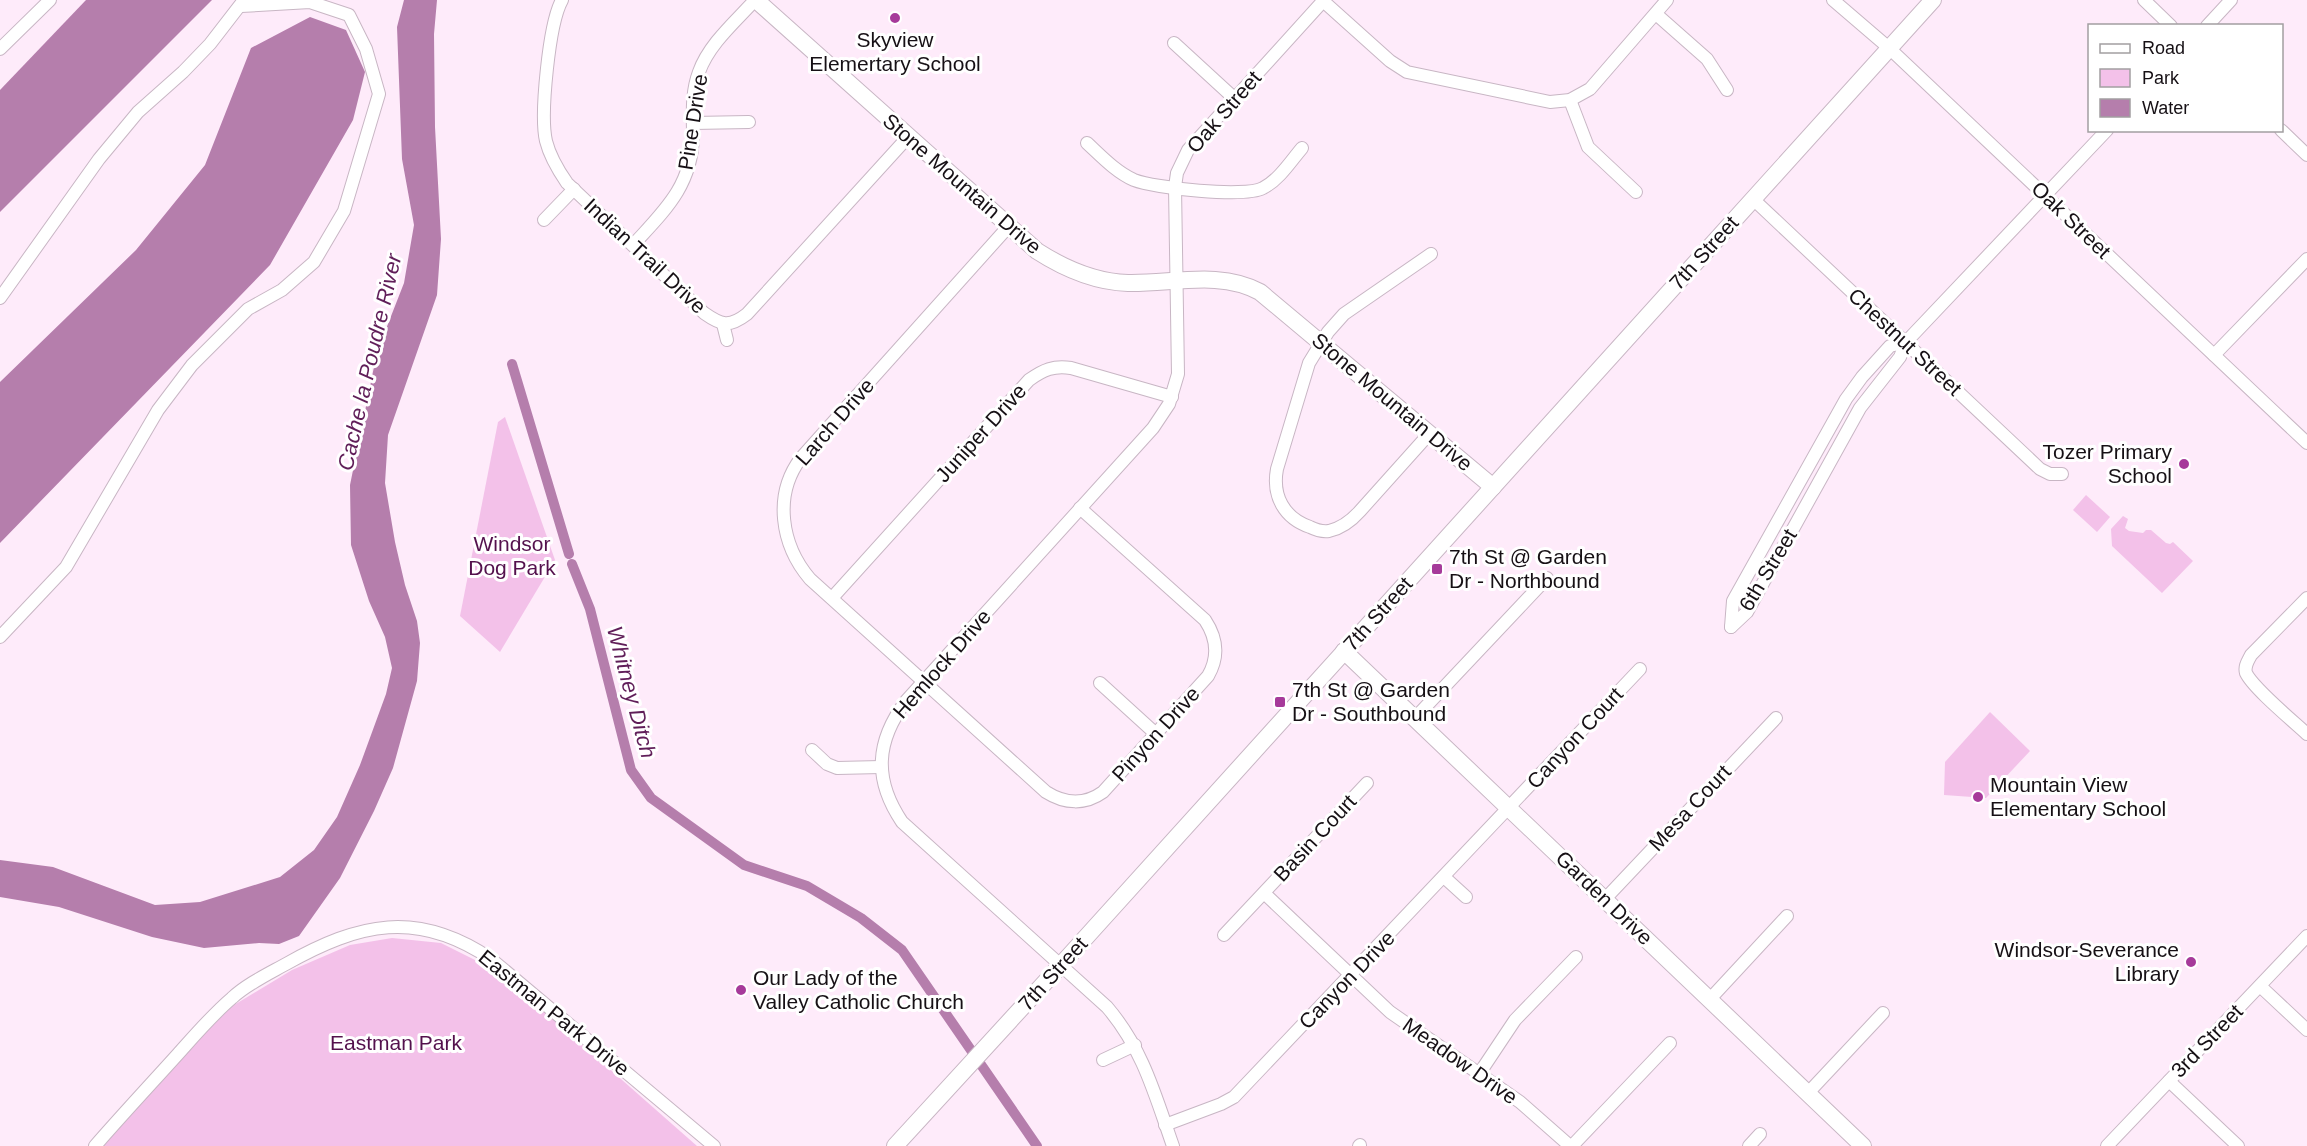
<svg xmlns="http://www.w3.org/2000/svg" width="2307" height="1146" viewBox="0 0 2307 1146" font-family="Helvetica,sans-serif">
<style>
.green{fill:#f3c1e9}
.water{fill:#b57eac}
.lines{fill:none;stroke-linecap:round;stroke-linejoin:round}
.canal{stroke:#b57eac;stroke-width:10}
.street-casing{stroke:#c8b6c4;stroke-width:14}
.secondary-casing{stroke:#c8b6c4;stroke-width:18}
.street{stroke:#fff;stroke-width:12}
.secondary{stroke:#fff;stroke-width:16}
.poi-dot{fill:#a63a9a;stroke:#fff;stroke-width:2}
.labels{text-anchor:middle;stroke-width:6;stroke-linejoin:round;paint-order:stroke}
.poi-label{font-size:21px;fill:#161015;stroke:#fff;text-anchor:start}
.street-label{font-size:21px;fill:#161015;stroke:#fff}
.park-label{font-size:21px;fill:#54114d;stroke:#fff}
.water-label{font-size:22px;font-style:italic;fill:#601e59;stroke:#fff}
</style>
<rect width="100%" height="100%" fill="#feebfa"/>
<g class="green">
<path d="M505,417l50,143 -55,92 -40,-36 38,-194z"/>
<path d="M2086,495l24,22 -13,15 -24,-22z"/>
<path d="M2123,516l5,3 -3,9 4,3 14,2 3,-3h5l15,13 4,1 3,-2 20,19 -31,32 -50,-47 -1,-17z"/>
<path d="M1990,712l40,39 -44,47 -42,-3 1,-33z"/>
<path d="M392,938l49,5 36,18 69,52 151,133h-600l97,-107 40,-34 58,-35 58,-25z"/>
</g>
<g class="water">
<path d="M86,0h126l-212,212v-122z"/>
<path d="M404,0h33l-3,34 1,93 6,112 -4,56 -49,140 -3,48 10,59 10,43 12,36 3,22 -3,38 -24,87 -19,43 -34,67 -41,58 -20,8 -20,-1 -55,5 -52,-11 -93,-30 -59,-10v-37l53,7 102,38 45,-3 80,-25 34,-27 23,-33 23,-52 26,-71 6,-26 -7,-31 -16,-36 -18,-56 -1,-60 27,-133 27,-69 10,-58 -12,-66 -5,-132z"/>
<path d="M310,17l36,13 19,42 -12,48 -83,145 -270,278v-161l136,-132 69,-85 46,-117z"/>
</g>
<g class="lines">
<g class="canal">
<path d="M512,364l57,190"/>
<path d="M572,564l18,45 41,161 20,28 93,67 63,21 54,32 41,32 135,196"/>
</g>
<g class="street-casing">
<g id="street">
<path d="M562,0c-13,23 -22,115 -16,141 4,16 12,29 21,42l137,130c17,12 25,15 43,1l161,-177"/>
<path d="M1322,0l68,61 17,11 143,30 20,-2 20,-11 77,-89"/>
<path d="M1833,0l56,48 418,395"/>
<path d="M2144,0l27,26"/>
<path d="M1656,14l51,45 20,31"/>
<path d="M2207,26l24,-26"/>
<path d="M1174,43l61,56"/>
<path d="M0,49l50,-49"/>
<path d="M1570,100l18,47 48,45"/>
<path d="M693,123l56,-1"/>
<path d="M2281,130l26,25"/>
<path d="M1087,143c14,13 29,29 47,37 20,8 111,18 129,8 16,-8 28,-27 39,-40"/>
<path d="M1753,199l287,270 10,5h12"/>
<path d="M544,220l30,-31"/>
<path d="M1008,227l-207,231c-28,37 -20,87 9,121l236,213c19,12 39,13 57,0l105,-116c11,-19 9,-38 -3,-56l-125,-112"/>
<path d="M633,245c31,-34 59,-59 60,-109 0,-22 -2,-43 6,-64 10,-28 36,-50 56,-72"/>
<path d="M0,298l99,-139 39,-47 45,-40 27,-28 34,-44"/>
<path d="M723,324l4,16"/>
<path d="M2214,355l93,-96"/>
<path d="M1429,434l-69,77c-8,9 -18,17 -31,20 -7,1 -13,-1 -19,-4 -26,-9 -38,-31 -33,-58l32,-106 19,-31 16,-18 87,-60"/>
<path d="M832,598l197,-218c14,-10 25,-15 42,-12l101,29"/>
<path d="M2307,598l-56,57c-3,6 -7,11 -5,18 7,15 47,48 61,61"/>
<path d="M1731,627l16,-15 113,-204 40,-51 6,-15 201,-212"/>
<path d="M1731,627l2,-26 113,-202 16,-22 28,-31 16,-4"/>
<path d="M0,637l66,-70 92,-157 34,-45 56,-56 34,-19 32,-28 30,-51 35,-117 -13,-45 -17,-34 -39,-13 -69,4"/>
<path d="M1100,683l56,51"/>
<path d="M1415,718l132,-140"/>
<path d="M812,750l15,14 10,4 44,-1"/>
<path d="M1444,877l22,20"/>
<path d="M1264,893l126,119 130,90 50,44"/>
<path d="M1605,899l171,-181"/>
<path d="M1224,935l143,-152"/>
<path d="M2260,986l47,44"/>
<path d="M1710,999l77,-83"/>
<path d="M1103,1060l32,-15"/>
<path d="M1479,1074l36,-54 61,-63"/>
<path d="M2169,1081l69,65"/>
<path d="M1808,1093l75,-80"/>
<path d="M1165,1125l56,-21 13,-7 406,-428"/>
<path d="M95,1146c27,-31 55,-61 83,-92 17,-19 34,-39 54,-56 15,-14 36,-24 54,-34 73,-41 131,-55 205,-5l223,187"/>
<path d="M1173,1146c-18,-51 -30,-97 -66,-139l-205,-185c-29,-43 -26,-81 4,-121l247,-273 16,-24 9,-30 -3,-187 2,-14 11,-23 136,-150"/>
<path d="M1359,1146l1,-1"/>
<path d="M1572,1146l98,-103"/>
<path d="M1749,1146l11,-12"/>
<path d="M2107,1146l200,-210"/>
</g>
</g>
<g class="secondary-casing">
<g id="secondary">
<path d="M756,0l281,251c28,18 57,31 91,32 44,1 92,-13 132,9l233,195"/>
<path d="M1344,651l519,495"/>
<path d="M895,1146l165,-180 873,-966"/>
</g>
</g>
<use href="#street" class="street"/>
<use href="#secondary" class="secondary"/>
</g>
<g class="poi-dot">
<circle cx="895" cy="18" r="6"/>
<circle cx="2184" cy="464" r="6"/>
<rect x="1431" y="563" width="12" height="12" rx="3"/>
<rect x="1274" y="696" width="12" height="12" rx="3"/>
<circle cx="1978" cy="797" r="6"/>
<circle cx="2191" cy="962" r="6"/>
<circle cx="741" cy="990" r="6"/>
</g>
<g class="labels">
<g class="poi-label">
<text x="895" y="47" text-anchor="middle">Skyview<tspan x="895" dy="24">Elemertary School</tspan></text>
<text x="2172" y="459" text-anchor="end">Tozer Primary<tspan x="2172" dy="24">School</tspan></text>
<text x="1449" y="564">7th St @ Garden<tspan x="1449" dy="24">Dr - Northbound</tspan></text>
<text x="1292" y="697">7th St @ Garden<tspan x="1292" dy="24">Dr - Southbound</tspan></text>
<text x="1990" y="792">Mountain View<tspan x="1990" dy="24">Elementary School</tspan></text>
<text x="2179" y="957" text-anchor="end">Windsor-Severance<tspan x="2179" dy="24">Library</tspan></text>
<text x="753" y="985">Our Lady of the<tspan x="753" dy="24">Valley Catholic Church</tspan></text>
</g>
<g class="street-label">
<text transform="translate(1224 112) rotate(-49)" y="7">Oak Street</text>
<text transform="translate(693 122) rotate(-81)" y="7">Pine Drive</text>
<text transform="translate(962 184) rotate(41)" y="7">Stone Mountain Drive</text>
<text transform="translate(2071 220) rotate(44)" y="7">Oak Street</text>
<text transform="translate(1704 253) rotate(-48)" y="7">7th Street</text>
<text transform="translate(645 256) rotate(43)" y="7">Indian Trail Drive</text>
<text transform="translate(1905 342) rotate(43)" y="7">Chestnut Street</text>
<text transform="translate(1392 402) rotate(40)" y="7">Stone Mountain Drive</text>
<text transform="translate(835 422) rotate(-49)" y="7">Larch Drive</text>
<text transform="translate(981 433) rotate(-48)" y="7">Juniper Drive</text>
<text transform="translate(1768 570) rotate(-59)" y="7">6th Street</text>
<text transform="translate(1378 614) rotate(-48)" y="7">7th Street</text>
<text transform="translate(942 664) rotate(-49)" y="7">Hemlock Drive</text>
<text transform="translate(1156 734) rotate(-48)" y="7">Pinyon Drive</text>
<text transform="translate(1575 738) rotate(-47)" y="7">Canyon Court</text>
<text transform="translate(1690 808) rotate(-47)" y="7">Mesa Court</text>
<text transform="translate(1315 838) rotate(-47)" y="7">Basin Court</text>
<text transform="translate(1604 898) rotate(44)" y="7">Garden Drive</text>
<text transform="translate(1053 974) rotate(-48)" y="7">7th Street</text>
<text transform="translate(1347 980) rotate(-46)" y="7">Canyon Drive</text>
<text transform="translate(554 1013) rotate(39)" y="7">Eastman Park Drive</text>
<text transform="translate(2207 1041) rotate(-46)" y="7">3rd Street</text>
<text transform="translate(1460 1061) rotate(35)" y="7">Meadow Drive</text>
</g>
<g class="park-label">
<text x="512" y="551">Windsor<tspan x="512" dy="24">Dog Park</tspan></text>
<text x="396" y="1050">Eastman Park</text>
</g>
<g class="water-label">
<text transform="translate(369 362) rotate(-77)" y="8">Cache la Poudre River</text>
<text transform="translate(632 692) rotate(75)" y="8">Whitney Ditch</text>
</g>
</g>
<rect x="2088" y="24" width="195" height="108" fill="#ffffff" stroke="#a29fa1" stroke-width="1.5"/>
<rect x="2100" y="44" width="30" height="9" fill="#ffffff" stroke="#a29fa1" stroke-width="1.5"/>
<text x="2142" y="54" font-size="18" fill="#161015">Road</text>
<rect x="2100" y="69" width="30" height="18" fill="#f3c1e9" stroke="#a29fa1" stroke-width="1.5"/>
<text x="2142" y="84" font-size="18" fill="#161015">Park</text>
<rect x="2100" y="99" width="30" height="18" fill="#b57eac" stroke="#a29fa1" stroke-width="1.5"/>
<text x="2142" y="114" font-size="18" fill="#161015">Water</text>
</svg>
